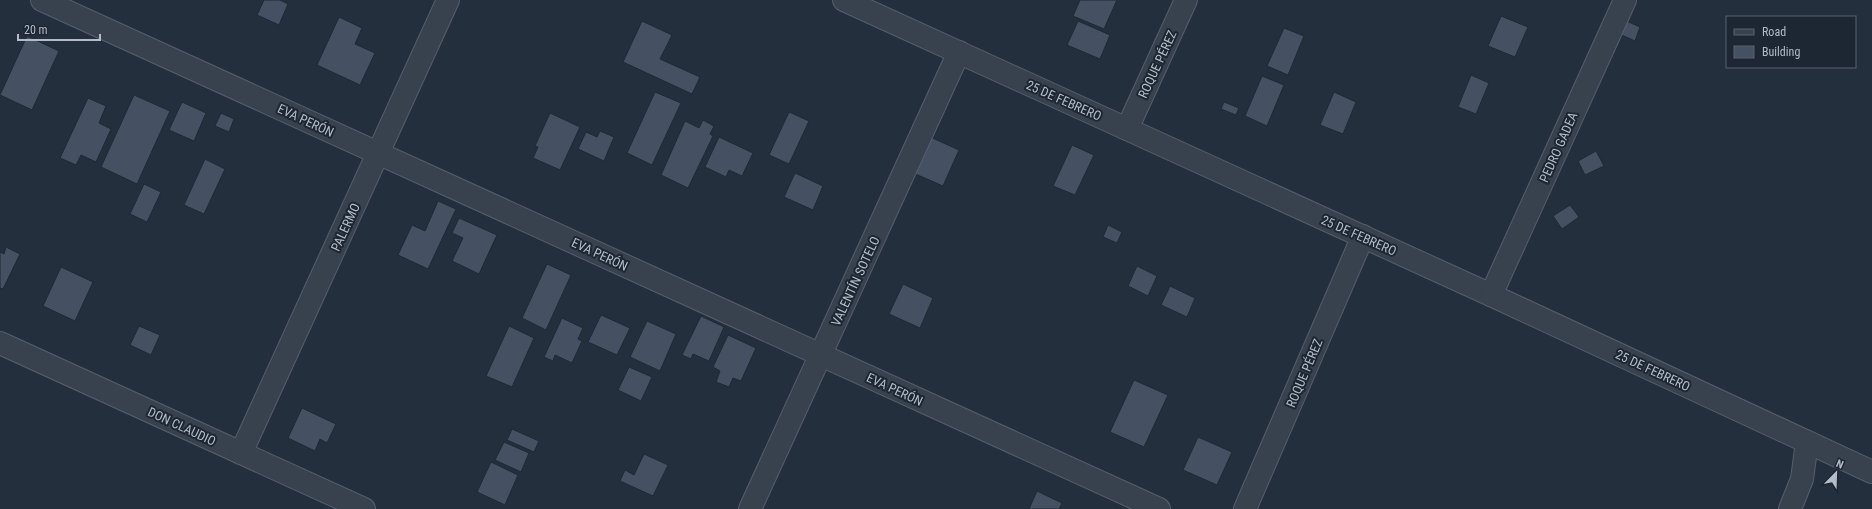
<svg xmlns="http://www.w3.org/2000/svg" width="1872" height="509" viewBox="0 0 1872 509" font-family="'Roboto Condensed',sans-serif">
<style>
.building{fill:#455162;stroke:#1f2835}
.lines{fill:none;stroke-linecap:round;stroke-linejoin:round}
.minor-casing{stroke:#565f6c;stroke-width:24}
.minor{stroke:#38414e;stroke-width:22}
.labels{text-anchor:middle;stroke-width:4;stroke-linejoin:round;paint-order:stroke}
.street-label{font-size:13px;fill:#b4bcc9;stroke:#1d2633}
</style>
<rect width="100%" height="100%" fill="#242f3e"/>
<g class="building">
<path d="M264,0h16l8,4 -9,21 -22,-10z"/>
<path d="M1080,0h37l-13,29 -31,-13z"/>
<path d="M1501,16l27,11 -13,30 -27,-11z"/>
<path d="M339,17l23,11 -7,16 20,9 -15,32 -43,-20z"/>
<path d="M1622,19l18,8 -5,14 -18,-8z"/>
<path d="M642,21l30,14 -12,24 40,18 -8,17 -69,-32z"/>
<path d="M1078,21l32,14 -10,24 -33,-14z"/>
<path d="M1284,28l20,8 -16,39 -21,-9z"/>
<path d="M27,36l32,15 -27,59 -32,-15z"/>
<path d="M1471,75l18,8 -13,31 -18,-7z"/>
<path d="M1262,76l22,9 -17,41 -22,-10z"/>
<path d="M655,92l26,11 -29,62 -25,-12z"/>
<path d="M1334,92l22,10 -13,32 -23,-9z"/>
<path d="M134,95l36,16 -33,73 -36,-17z"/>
<path d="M88,98l18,8 -7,17 12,6 -15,33 -15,-7 -5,10 -16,-7z"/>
<path d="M182,102l24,11 -12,28 -25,-11z"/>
<path d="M1224,102l15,6 -3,7 -15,-6z"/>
<path d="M789,112l20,9 -20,43 -20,-9z"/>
<path d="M221,113l13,6 -5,13 -14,-6z"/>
<path d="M550,113l30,14 -20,43 -27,-12 5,-11 -3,-1z"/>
<path d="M703,120l11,6 -4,8 3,2 -25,52 -27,-13 24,-54 14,7z"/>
<path d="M600,131l14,6 -10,24 -26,-12 8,-17 11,5z"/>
<path d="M928,136l31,14 -16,36 -32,-14z"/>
<path d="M719,137l34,16 -11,23 -13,-6 -3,7 -21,-10z"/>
<path d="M1072,145l22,10 -19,40 -22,-9z"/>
<path d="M1596,151l8,15 -19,9 -7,-14z"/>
<path d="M205,159l20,10 -21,45 -20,-9z"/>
<path d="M795,173l28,13 -10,24 -29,-13z"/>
<path d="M144,184l17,8 -14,30 -17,-8z"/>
<path d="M438,201l18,8 -28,60 -30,-14 14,-30 13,6z"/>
<path d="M1570,205l9,12 -17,12 -9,-13z"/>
<path d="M459,218l38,17 -18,39 -27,-13 11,-23 -11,-5z"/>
<path d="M1108,225l14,7 -5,11 -14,-6z"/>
<path d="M6,247l14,7 -17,35 -3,-1v-36l4,2z"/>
<path d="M547,264l24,11 -25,55 -24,-12z"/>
<path d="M1137,266l20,10 -9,20 -20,-10z"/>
<path d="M61,267l32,15 -18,39 -32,-15z"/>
<path d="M903,284l30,14 -13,30 -31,-14z"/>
<path d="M1170,286l25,12 -8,19 -26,-12z"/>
<path d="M601,315l29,13 -13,27 -29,-13z"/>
<path d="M701,316l23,11 -15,34 -16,-7 -2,5 -9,-4z"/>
<path d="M562,318l21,10 -5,11 4,2 -10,22 -17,-8 -2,6 -9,-4z"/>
<path d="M647,321l29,13 -16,37 -30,-14z"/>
<path d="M139,326l21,9 -9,20 -21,-10z"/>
<path d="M509,326l25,12 -22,49 -26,-11z"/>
<path d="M728,335l28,13 -15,33 -8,-3 -4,9 -13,-5 4,-11 -7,-4z"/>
<path d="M629,367l23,10 -11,24 -23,-11z"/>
<path d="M1134,380l34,15 -24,52 -34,-15z"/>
<path d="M302,408l34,16 -9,19 -7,-4 -5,12 -27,-13z"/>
<path d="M512,429l27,12 -5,11 -27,-12z"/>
<path d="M1198,437l34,15 -15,33 -34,-15z"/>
<path d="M504,442l25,11 -8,19 -26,-12z"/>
<path d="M644,454l24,11 -15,31 -33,-15 5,-11 9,5z"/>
<path d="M491,462l27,13 -13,30 -28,-13z"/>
<path d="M1037,491l25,12 -3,6h-30z"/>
</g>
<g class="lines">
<g class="minor-casing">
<g id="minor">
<path d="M42,0l1117,509"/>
<path d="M844,0l647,295 381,177"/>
<path d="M1127,129l59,-129"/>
<path d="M1491,295l134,-295"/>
<path d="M0,343l364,166"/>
<path d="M241,453l207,-453"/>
<path d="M750,509l209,-457"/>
<path d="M1245,509l118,-273"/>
<path d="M1790,509l12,-30 5,-37"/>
</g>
</g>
<use href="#minor" class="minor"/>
</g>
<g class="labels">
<g class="street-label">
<text transform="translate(1157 64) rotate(-65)" y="5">ROQUE PÉREZ</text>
<text transform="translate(1064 100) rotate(24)" y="5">25 DE FEBRERO</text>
<text transform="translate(306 120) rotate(25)" y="5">EVA PERÓN</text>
<text transform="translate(1558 147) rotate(-66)" y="5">PEDRO GADEA</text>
<text transform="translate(345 227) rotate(-65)" y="5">PALERMO</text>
<text transform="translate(1359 235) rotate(24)" y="5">25 DE FEBRERO</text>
<text transform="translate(600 254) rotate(25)" y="5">EVA PERÓN</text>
<text transform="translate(855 281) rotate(-65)" y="5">VALENTÍN SOTELO</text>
<text transform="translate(1653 370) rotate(25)" y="5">25 DE FEBRERO</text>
<text transform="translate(1304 373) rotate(-67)" y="5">ROQUE PÉREZ</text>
<text transform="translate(895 389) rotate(25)" y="5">EVA PERÓN</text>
<text transform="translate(182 426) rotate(25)" y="5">DON CLAUDIO</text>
</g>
</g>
<rect x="1726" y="16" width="130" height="52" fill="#1d2633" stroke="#59626f"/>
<rect x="1734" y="29" width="20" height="6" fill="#38414e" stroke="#59626f"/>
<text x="1762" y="36" font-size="12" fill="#b4bcc9">Road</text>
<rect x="1734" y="46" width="20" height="12" fill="#455162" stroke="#59626f"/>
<text x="1762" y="56" font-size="12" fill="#b4bcc9">Building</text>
<g transform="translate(1836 473) rotate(23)" stroke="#1d2633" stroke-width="3" paint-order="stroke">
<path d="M0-3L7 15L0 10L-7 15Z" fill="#b4bcc9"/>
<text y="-6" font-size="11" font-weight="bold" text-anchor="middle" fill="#b4bcc9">N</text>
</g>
<path d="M18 34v6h82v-6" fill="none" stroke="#b4bcc9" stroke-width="2"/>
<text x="24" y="34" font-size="12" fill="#b4bcc9" stroke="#1d2633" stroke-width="3" paint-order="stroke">20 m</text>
</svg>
